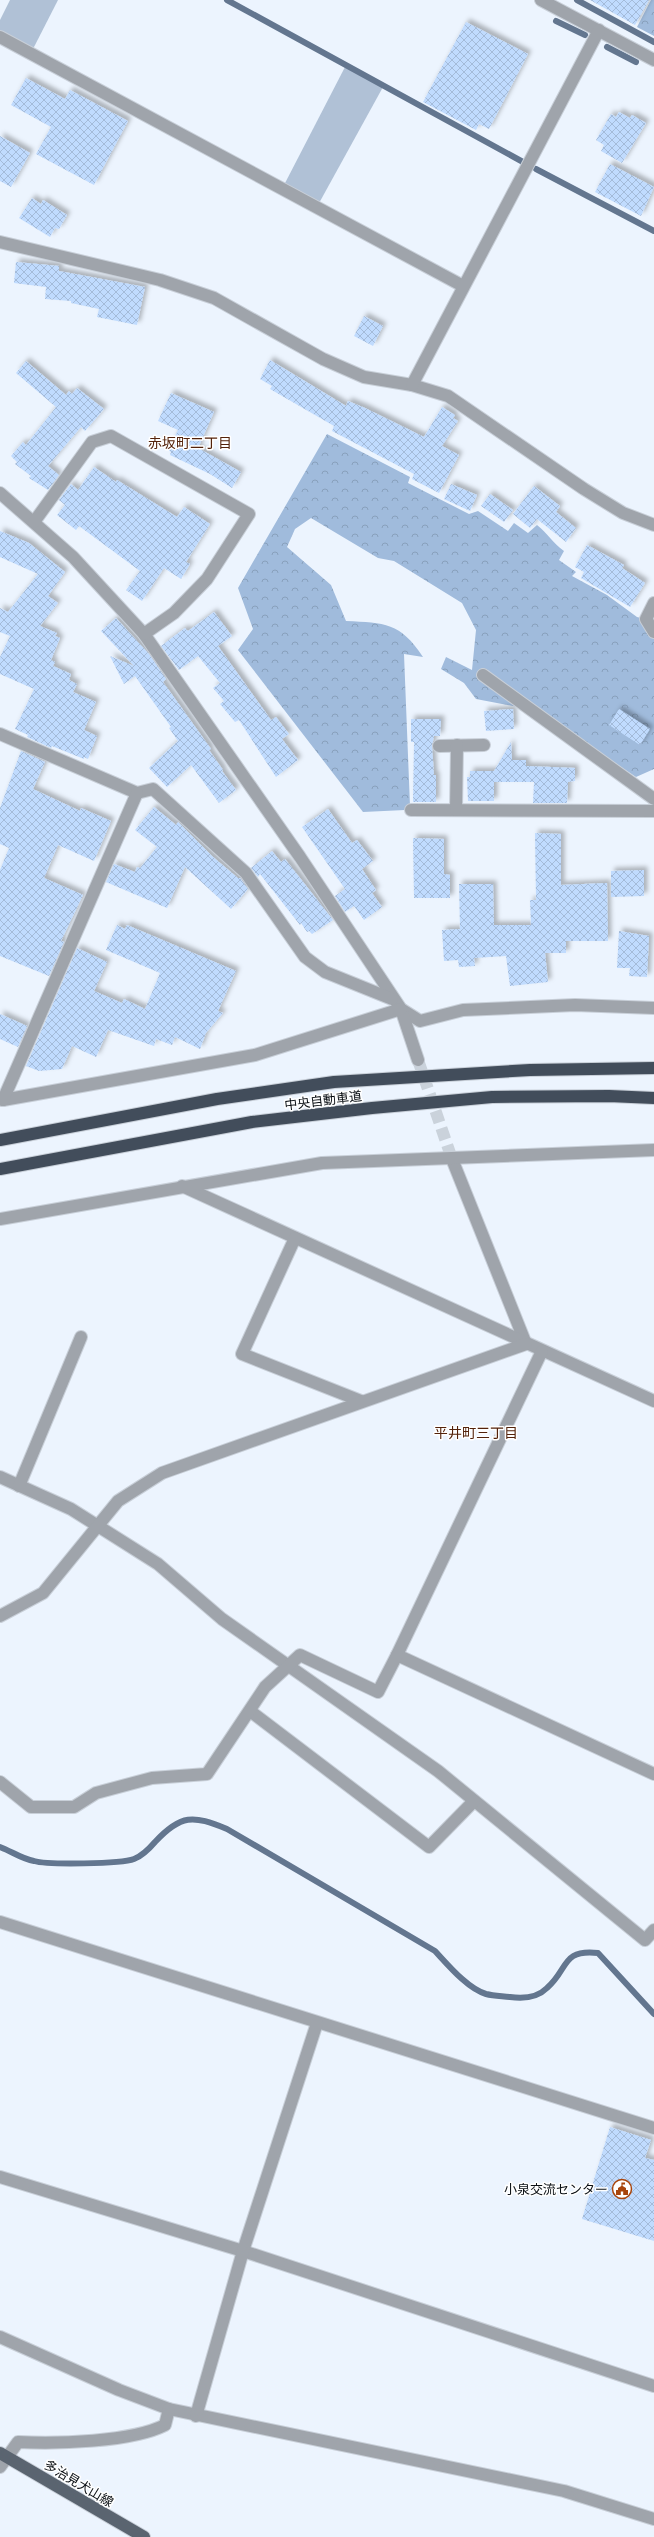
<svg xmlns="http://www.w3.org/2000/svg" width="654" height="2537" viewBox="0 0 654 2537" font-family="Karla,'Noto Sans JP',sans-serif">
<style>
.grass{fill:#b0c1d6}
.forest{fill:url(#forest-crowns)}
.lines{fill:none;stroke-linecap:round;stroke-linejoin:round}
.stream{stroke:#63768f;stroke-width:6}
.building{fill:url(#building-cross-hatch);filter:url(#shadow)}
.minor-tunnel{stroke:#cad2db;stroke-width:12;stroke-dasharray:12 6;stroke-linecap:butt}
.minor-casing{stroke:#c8cfd8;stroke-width:14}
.major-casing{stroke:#c8cfd8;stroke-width:14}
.highway-casing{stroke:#c8cfd8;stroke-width:14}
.minor{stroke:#9fa4ab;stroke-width:12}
.major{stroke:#5a6470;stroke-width:12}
.highway{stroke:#424d5b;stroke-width:12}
.labels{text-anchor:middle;stroke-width:3;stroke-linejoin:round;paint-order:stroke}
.street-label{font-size:13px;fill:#090e13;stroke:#fff}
.poi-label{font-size:13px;fill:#090e13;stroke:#fff;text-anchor:end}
.neighbourhood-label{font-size:14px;fill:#53220a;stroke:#fff}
</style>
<defs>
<pattern id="forest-crowns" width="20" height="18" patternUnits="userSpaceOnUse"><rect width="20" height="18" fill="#a0bbdc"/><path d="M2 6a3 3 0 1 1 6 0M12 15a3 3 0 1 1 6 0" fill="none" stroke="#88a0bc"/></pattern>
<pattern id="building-cross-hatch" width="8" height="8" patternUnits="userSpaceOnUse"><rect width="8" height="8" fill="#c0dbfe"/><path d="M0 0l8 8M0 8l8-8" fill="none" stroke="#a4bbd9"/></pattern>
<filter id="shadow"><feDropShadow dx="3.5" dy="-3.5" stdDeviation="2" flood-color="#0004"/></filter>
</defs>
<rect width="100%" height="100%" fill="#ecf4fe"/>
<g class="grass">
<path d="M10,0h48l-25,49 -33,-17v-12z"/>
<path d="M345,67l38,20 -65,118 -35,-18z"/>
</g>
<g class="forest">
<path d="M651,0h3v36l-17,-9z"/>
<path d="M327,434l83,43 -2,6 61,31 9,-3 30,20 6,-8 14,10 9,-8c11,9 15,17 27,26l-5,9 17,12 -4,4 35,19 30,22 16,4 1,-2v150l-18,8 -36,-24 -82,-46 -42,-8 -12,-16 -23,-14 5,-12 26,13 4,-40 -14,-27 -68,-42 -16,-3 -67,-40 -16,11 -8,18 44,38 15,36c39,2 54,1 77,36l-19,-3 6,152 -5,4 -42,2 -125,-162 15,-21 -15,-41z"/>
</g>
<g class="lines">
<g class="stream">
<path d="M227,0l296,162"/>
<path d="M577,0l77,42"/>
<path d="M556,21l29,14"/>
<path d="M607,47l29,15"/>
<path d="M536,169l118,62"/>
<path d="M0,1847c11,4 22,12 34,14 13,4 87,3 100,-2 8,-3 15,-10 21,-17 26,-28 38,-27 72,-13l208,122c13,14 33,38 51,43 8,2 17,2 24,3 14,2 27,1 37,-9 22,-19 14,-39 51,-35l56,61"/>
</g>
</g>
<g class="building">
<path d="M590,0h59l-14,25z"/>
<path d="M466,22l62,32 -39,75 -10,-5 -3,6 -53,-28z"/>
<path d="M26,78l39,21 5,-9 58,31 -34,64 -58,-31 15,-27 -40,-22z"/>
<path d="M619,112l11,6 2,-3 14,8 -24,40 -21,-12 3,-6 -8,-5 15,-26 5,3z"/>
<path d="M0,136l30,17 -19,34 -11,-6z"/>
<path d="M610,164l44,23 -13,29 -46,-24z"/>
<path d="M32,198l9,6 2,-4 24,15 -8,14 -4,-1 -5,9 -31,-19z"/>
<path d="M16,262l43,4v5l86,16 -8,38 -40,-8 2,-8 -28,-6v-2l-26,-2 1,-12 -32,-4z"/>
<path d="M364,316l19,10 -10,20 -19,-10z"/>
<path d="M270,360l76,46 2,-5 17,7 59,29 18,-30 13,8 -2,3 5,3 -16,25 17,9 -20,38 -27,-14 2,-5 -82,-43 2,-5 -64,-37 2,-3 -12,-7z"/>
<path d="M26,361l40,34 3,-4 3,3 5,-6 27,21 -19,22 -4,-4 -33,39 11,9 -11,15 -19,-12 2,-2 -16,-12 2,-2 -6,-6 12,-14 3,3 30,-38 -40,-34z"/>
<path d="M171,393l43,19 -16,36 43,24 -9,16 -22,-14 -40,-19 1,-3 -3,-2 10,-20 -20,-9z"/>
<path d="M94,467l22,15 1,-2 60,37 7,-10 26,17 -24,38 4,2 -9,15 -17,-11 -22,33 -16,-11 14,-19 -61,-45 -3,4 -19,-15 8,-10 -6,-5 12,-16 7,6z"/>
<path d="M451,484l26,11 -7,16 -26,-12z"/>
<path d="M534,486l26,20 -4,6 20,16 -10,14 -29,-23 -7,9 -17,-14z"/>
<path d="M490,494l23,16 -9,12 -23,-16z"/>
<path d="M0,531l29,12 36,29 -17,24 10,7 -18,23 17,7 -2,3 5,2 -9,22 4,2 -2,4 18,8 -2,6 8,4 -4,8 23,10 -12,28 13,6 -9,23 -4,-2v2l-32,-13 -1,2 -24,-11 1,-2 -13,-6 19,-40 -34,-15v-17l10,-21 -10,-4v-24l8,4 30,-38 -38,-17z"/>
<path d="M587,545l37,20 -2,3 23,15 -15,24 -49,-29 3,-6 -9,-5z"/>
<path d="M214,612l18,24 -14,10 53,74 5,-3 13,17 -7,5 16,21 -22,17 -37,-57 -4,2 -15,-18 4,-3 -11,-13 7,-5 -22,-27 -19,14 -18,-24 24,-18 3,3z"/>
<path d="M116,618l33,36 17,25 -3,3 48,67 -2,1 14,20 -1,1 14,19 -17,13 -28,-38 -24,22 -18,-19 29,-27 -9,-13 2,-1 -36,-51 -11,8 -14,-28 24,10 -33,-35z"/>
<path d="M513,709l1,20 -28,2 -2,-20z"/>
<path d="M619,709l31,20 -10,16 -31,-20z"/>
<path d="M411,719h30l-1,17h-6l-2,10 2,29h2v27h-23l1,-60h-3z"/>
<path d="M511,742l1,18h14v6l49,2v13l-7,1 -1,21h-34l1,-21h-40v19h-26l-1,-24h3v-6h24z"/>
<path d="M21,751l24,11 -12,27 47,22 1,-3 30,13 -17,40 -36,-16 -14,33 39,17 -22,46 3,1 -15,34 -49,-20v-86l9,-22 -9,-4v-36z"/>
<path d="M154,807l22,18 2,-3 35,35 25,21h2l8,11 -17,20 -46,-42 -18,41 -61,-26 8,-18 21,8 2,-5 3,1 17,-21 -22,-17z"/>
<path d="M328,809l24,34 5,-3 16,21 -11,8 14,21 -4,3 10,14 -18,13 -10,-14 -9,6 -10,-16 10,-7 -43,-62z"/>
<path d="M535,833l26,1v51l46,-2 1,58h-42v12h-21l3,29 -38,4 -4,-30 -32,2 1,8 -16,1 -1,-7 -14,1 -2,-31 18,-1 -1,-45h34l1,41h37l-1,-25h6z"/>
<path d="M413,838l31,1v35l6,1v23h-36z"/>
<path d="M272,851l9,11 4,-3 48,61 -21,14 -3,-3 -2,1 -6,-9 -1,2 -40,-51 -2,3 -7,-9z"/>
<path d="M644,870v26l-33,1v-26z"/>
<path d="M117,925l8,4 2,-4 109,46 -18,40 5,2 -17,20 -6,16 -25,-12 -3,8 -16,-6 -2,7 -46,-16 -12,27 -24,-11 -10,23 -23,2 -13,-5 51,-118 30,14 -13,29 28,12 2,-4 21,10 15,-36 -54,-23z"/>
<path d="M619,931l30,5 -2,41 -18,-1 1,-8h-13z"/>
<path d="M0,1014l27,12 -9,21 -18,-8z"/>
<path d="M610,2127l41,13 -6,18 9,2v81l-72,-22z"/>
</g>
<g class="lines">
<path class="minor-tunnel" d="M418,1060l34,99"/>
<g class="minor-casing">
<g id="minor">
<path d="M541,0l113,60"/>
<path d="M0,37l463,249"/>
<path d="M0,242l160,38 54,18 109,61 41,18 48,8 36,11 136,93 39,24 31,12"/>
<path d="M412,385l187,-355"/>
<path d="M0,493l73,64 71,77 156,223 101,152 19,12 43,-11 112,-5 79,3"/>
<path d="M34,522l58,-80 19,-6 138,78 -42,65 -33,34 -30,21"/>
<path d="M654,603l-8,16 8,13"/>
<path d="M483,675l171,124"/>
<path d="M0,734l137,59 16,-4 93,84 59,84 20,15 67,27"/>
<path d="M439,746l45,-1"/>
<path d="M411,810l243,1"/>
<path d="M456,810l1,-65"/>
<path d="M401,1009l17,51"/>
<path d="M0,1099l3,1 252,-45 146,-46"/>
<path d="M3,1100l134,-307"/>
<path d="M452,1159l74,185"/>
<path d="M182,1186l472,215"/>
<path d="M0,1219l322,-56 332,-13"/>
<path d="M295,1238l-53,116 119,47"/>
<path d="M542,1351l-145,304 257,119"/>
<path d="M0,1477l71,32 87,55 64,55 216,152 207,169 9,-10"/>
<path d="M19,1486l62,-149"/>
<path d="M0,1616l43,-23 75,-92 44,-28 364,-129"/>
<path d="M250,1711l179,136 45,-46"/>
<path d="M0,1782l31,25h43l22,-14 56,-15 55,-4 58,-87 35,-32 78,37 19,-37"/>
<path d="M0,1922l654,206"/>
<path d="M0,2177l243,74 411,135"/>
<path d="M0,2337l119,53 50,19 395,82 90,28"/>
<path d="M196,2416l47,-165 74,-228"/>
<path d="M0,2467l18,-25c38,2 114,0 147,-17l4,-16"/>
</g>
</g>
<g class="major-casing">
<path id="major" d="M0,2453l144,84"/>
</g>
<g class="highway-casing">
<g id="highway">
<path d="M0,1140l217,-41 117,-17 196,-12 124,-2"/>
<path d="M0,1169l252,-47 120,-14 120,-11 117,-1 45,2"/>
</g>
</g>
<use href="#minor" class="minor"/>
<use href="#major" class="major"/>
<use href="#highway" class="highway"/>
</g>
<defs>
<g id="civic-ring" transform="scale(1)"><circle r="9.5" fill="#fff" stroke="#a8450c" stroke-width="1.5"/><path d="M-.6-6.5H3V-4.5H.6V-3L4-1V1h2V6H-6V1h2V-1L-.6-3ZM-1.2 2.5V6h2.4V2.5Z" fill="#a8450c"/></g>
</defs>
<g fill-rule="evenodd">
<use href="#civic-ring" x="622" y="2189"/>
</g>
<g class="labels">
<g class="street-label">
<text transform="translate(323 1100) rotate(-7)" y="5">中央自動車道</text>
<text transform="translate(79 2483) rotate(31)" y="5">多治見犬山線</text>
</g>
<g class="poi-label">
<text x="608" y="2194">小泉交流センター</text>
</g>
<g class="neighbourhood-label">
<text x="190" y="448">赤坂町二丁目</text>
<text x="476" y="1438">平井町三丁目</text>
</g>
</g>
</svg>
